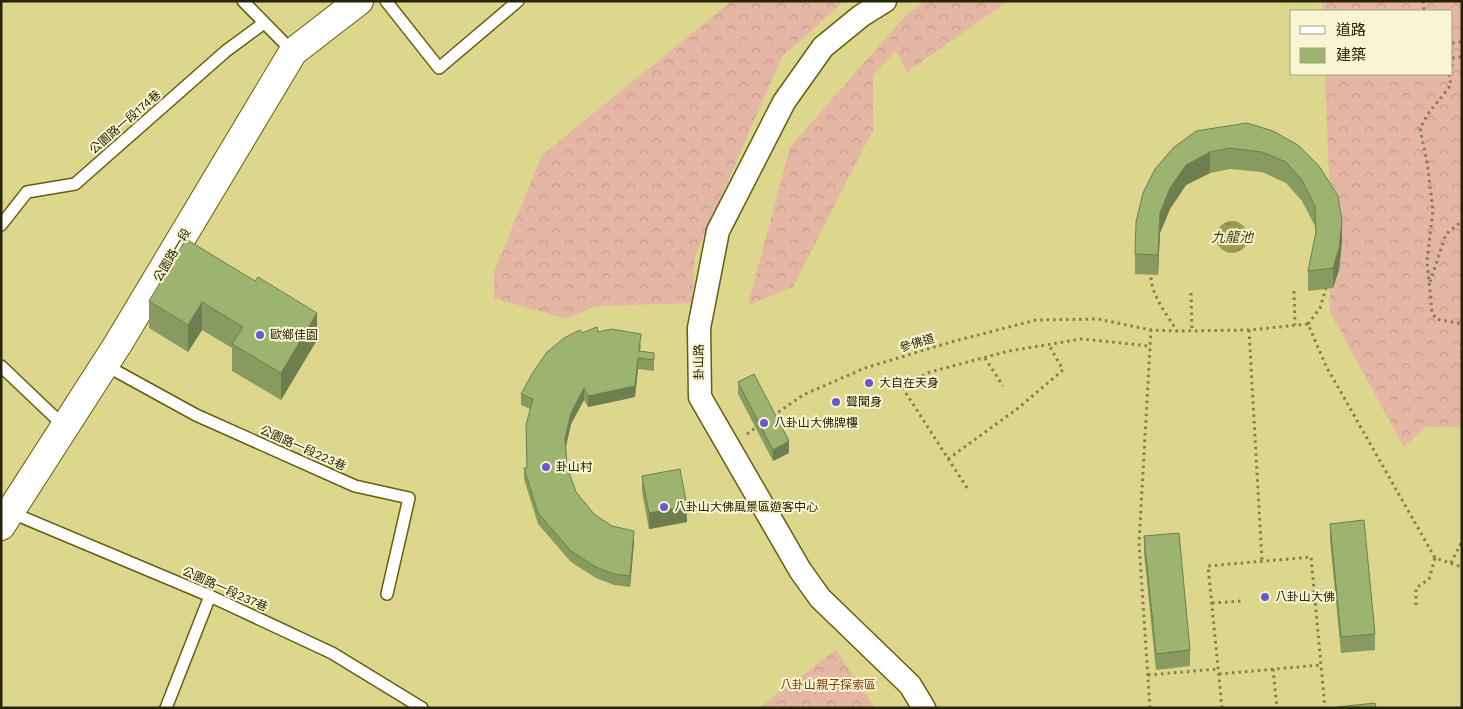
<svg xmlns="http://www.w3.org/2000/svg" width="1463" height="709" viewBox="0 0 1463 709" font-family="'Work Sans','Noto Sans TC',sans-serif">
<style>
.forest{fill:url(#forest-crowns)}
.water{fill:url(#water-ripples)}
.lines{fill:none;stroke-linecap:round;stroke-linejoin:round}
.service-casing{stroke:#655e0f;stroke-width:14}
.minor-casing{stroke:#655e0f;stroke-width:25}
.secondary-casing{stroke:#655e0f;stroke-width:30}
.path{stroke:#85804b;stroke-width:3;stroke-dasharray:2.5 4;stroke-linecap:butt}
.service{stroke:#fff;stroke-width:11}
.minor{stroke:#fff;stroke-width:22}
.secondary{stroke:#fff;stroke-width:28}
.wall{fill:#879b60}
.shaded-wall{fill:#6e7e4e}
.building{fill:#9db470;stroke:#6e7e4e}
.poi-dot{fill:#6659d2;stroke:#f8f6d2;stroke-width:2}
.labels{text-anchor:middle;stroke-width:4;stroke-linejoin:round;paint-order:stroke}
.street-label{font-size:12px;fill:#272305;stroke:#f8f6d2}
.poi-label{font-size:12px;fill:#272305;stroke:#f8f6d2;text-anchor:start}
.park-label{font-size:12px;fill:#8b380b;stroke:#f8f6d2}
.water-label{font-size:14px;font-style:italic;fill:#464105;stroke:#f8f6d2}
</style>
<defs>
<pattern id="forest-crowns" width="20" height="18" patternUnits="userSpaceOnUse" patternTransform="scale(1.25)"><rect width="20" height="18" fill="#e4b6a4"/><path d="M2 6a3 3 0 1 1 6 0M12 15a3 3 0 1 1 6 0" fill="none" stroke="#c49c8c"/></pattern>
<pattern id="water-ripples" width="26" height="14" patternUnits="userSpaceOnUse" patternTransform="scale(1.25)"><rect width="26" height="14" fill="#a09951"/><path d="M2 4q2-2 4 0t4 0M15 11q2-2 4 0t4 0" fill="none" stroke="#827c41"/></pattern>
</defs>
<rect width="100%" height="100%" fill="#ddd68d"/>
<g class="forest">
<path d="M732,1h112l-62,56 -87,199 -3,47 -97,3 -28,13 -73,-21v-26l48,-117z"/>
<path d="M925,1h83l-101,71 -11,-21 -23,24v55l-80,157 -45,18 42,-158 117,-133z"/>
<path d="M1322,1h140v426h-37l-21,20 -74,-135 -1,-139 -4,-99h127v-63h-129z"/>
<path d="M836,650l39,58h-116z"/>
</g>
<circle class="water" cx="1232" cy="237" r="16"/>
<g class="lines">
<g class="service-casing">
<g id="service">
<path d="M243,1l50,51"/>
<path d="M386,1l53,67 79,-67"/>
<path d="M1,225l26,-33 48,-8 151,-133 38,-28"/>
<path d="M105,365l91,50 159,71 54,12 -22,96"/>
<path d="M1,366l64,61"/>
<path d="M10,512l200,84 122,57 90,55"/>
<path d="M166,708l44,-112"/>
</g>
</g>
<g class="minor-casing">
<path id="minor" d="M885,1l-24,15 -38,31 -39,55 -66,129 -19,97 1,69 100,173 20,28 90,87 14,23"/>
</g>
<g class="secondary-casing">
<path id="secondary" d="M1,526l117,-182 175,-292 66,-51"/>
</g>
<g class="path">
<path d="M1423,1l1,10"/>
<path d="M1452,43l10,-1"/>
<path d="M1452,58l10,-1"/>
<path d="M1452,64v3"/>
<path d="M1449,74l2,11 -24,30 -7,14 7,33 6,48 -6,51 5,51 4,7 22,4 4,3"/>
<path d="M1151,271c-2,22 15,42 26,60"/>
<path d="M1430,282l16,-48 16,-13"/>
<path d="M1294,291l1,34"/>
<path d="M1191,293l1,38"/>
<path d="M1308,324l12,-16 7,-23"/>
<path d="M1249,330l13,231"/>
<path d="M1462,344v15"/>
<path d="M985,358l18,28"/>
<path d="M773,416l30,-21 62,-27 86,-26 85,-22 62,-1 53,11 26,1 72,-1 59,-6 18,42 109,192 27,9"/>
<path d="M747,434l11,-8"/>
<path d="M948,459l69,-50 46,-39 -14,-25"/>
<path d="M967,488l-65,-101 28,-15 79,-21 73,-12 68,7"/>
<path d="M1451,563l11,-22"/>
<path d="M1286,597l28,-2"/>
<path d="M1212,603l30,-2"/>
<path d="M1416,605v-17l13,-9 6,-21"/>
<path d="M1273,669l4,39"/>
<path d="M1219,674l102,-9"/>
<path d="M1148,675l70,-6"/>
<path d="M1150,708l-11,-165 12,-213"/>
<path d="M1222,708l-14,-142 103,-9 14,151"/>
</g>
<use href="#service" class="service"/>
<use href="#minor" class="minor"/>
<use href="#secondary" class="secondary"/>
</g>
<g class="wall">
<path d="M1273,131l69,111 -3,28 -6,18 -25,3v-20l7,-34v-11l-13,-25 -16,-18 -24,-11 -32,-3 -20,4 -24,12 -16,24 -10,24 -2,42 -23,-1v-20l20,-85z"/>
<path d="M186,239l131,101 -36,60 -49,-29v-23l-30,-18 -14,22 -39,-24v-27z"/>
<path d="M598,332l43,13 -1,6 14,2v18l-16,-2 -3,28 -47,10 -4,-7 -13,24 -5,23 1,20 9,25 18,22 40,28 -4,45 -16,-2 -18,-7 -25,-16 -33,-38 -14,-45v-11h3l-1,-43 4,-16 -9,-4v-11l61,-61z"/>
<path d="M738,382l51,71 -16,8 -35,-67z"/>
<path d="M642,476l45,46 -38,7 -7,-37z"/>
<path d="M1330,524l45,110v16l-34,3 -11,-113z"/>
<path d="M1144,536l46,114v16l-34,4 -12,-117z"/>
</g>
<g class="shaded-wall">
<path d="M1210,152v21l-24,12 -16,24 -10,24 -2,42v-20l2,-42 10,-25 16,-23z"/>
<path d="M1342,221v21l-3,28 -6,18v-20z"/>
<path d="M202,302v28l-14,22v-27z"/>
<path d="M317,313v27l-36,60v-27z"/>
<path d="M638,358v11l-3,28 -47,10v-11z"/>
<path d="M584,388v12l-13,24 -6,26v-11l6,-26z"/>
<path d="M789,441v12l-16,8v-11z"/>
<path d="M687,506v16l-38,7v-16z"/>
<path d="M634,531v11l-4,45v-11z"/>
</g>
<g class="building">
<path d="M1247,123l26,8 25,14 21,21 19,30 4,25 -3,28 -6,19 -25,3 8,-39 -1,-26 -13,-26 -16,-18 -24,-10 -32,-4 -20,4 -24,13 -16,23 -10,25 -2,42 -23,-1 1,-32 7,-29 12,-24 18,-21 23,-17z"/>
<path d="M186,239l69,42 3,-4 59,36 -36,60 -49,-29 11,-17 -41,-25 -14,23 -39,-24z"/>
<path d="M597,327l1,5 13,-3 30,5 -2,17 15,2v7l-16,-2 -3,28 -47,10 -4,-8 -13,25 -6,26 2,28 9,25 18,22 18,12 22,5 -4,45 -16,-2 -18,-7 -25,-16 -33,-38 -14,-45h3l-1,-43 7,-26 -12,-5 11,-20 15,-22 17,-14 16,-8 2,3z"/>
<path d="M754,374l35,67 -16,9 -35,-68z"/>
<path d="M680,469l7,37 -38,7 -7,-37z"/>
<path d="M1364,520l11,114 -34,3 -11,-113z"/>
<path d="M1179,533l11,117 -34,4 -12,-118z"/>
<path d="M1375,703l1,5h-39v-1z"/>
</g>
<g class="poi-dot">
<circle cx="260" cy="335" r="5"/>
<circle cx="869" cy="383" r="5"/>
<circle cx="836" cy="402" r="5"/>
<circle cx="764" cy="423" r="5"/>
<circle cx="546" cy="467" r="5"/>
<circle cx="664" cy="507" r="5"/>
<circle cx="1265" cy="597" r="5"/>
</g>
<g class="labels">
<g class="street-label">
<text transform="translate(125 122) rotate(-41)" y="4">公園路一段174巷</text>
<text transform="translate(172 255) rotate(-59)" y="4">公園路一段</text>
<text transform="translate(917 343) rotate(-17)" y="4">參佛道</text>
<text transform="translate(699 362) rotate(-91)" y="4">卦山路</text>
<text transform="translate(303 448) rotate(24)" y="4">公園路一段223巷</text>
<text transform="translate(225 589) rotate(24)" y="4">公園路一段237巷</text>
</g>
<g class="poi-label">
<text x="270" y="339">歐鄉佳園</text>
<text x="879" y="387">大自在天身</text>
<text x="846" y="406">聲聞身</text>
<text x="774" y="427">八卦山大佛牌樓</text>
<text x="556" y="471">卦山村</text>
<text x="674" y="511">八卦山大佛風景區遊客中心</text>
<text x="1275" y="601">八卦山大佛</text>
</g>
<g class="park-label">
<text x="828" y="689">八卦山親子探索區</text>
</g>
<g class="water-label">
<text x="1232" y="242">九龍池</text>
</g>
</g>
<rect width="1463" height="709" fill="none" stroke="#272305" stroke-width="5"/>
<rect x="1290" y="10" width="162" height="65" fill="#f8f6d2" stroke="#a4a280"/>
<rect x="1300" y="26" width="25" height="8" fill="#ffffff" stroke="#a4a280"/>
<text x="1336" y="35" font-size="15" fill="#272305">道路</text>
<rect x="1300" y="48" width="25" height="15" fill="#9db470" stroke="#a4a280"/>
<text x="1336" y="60" font-size="15" fill="#272305">建築</text>
</svg>
